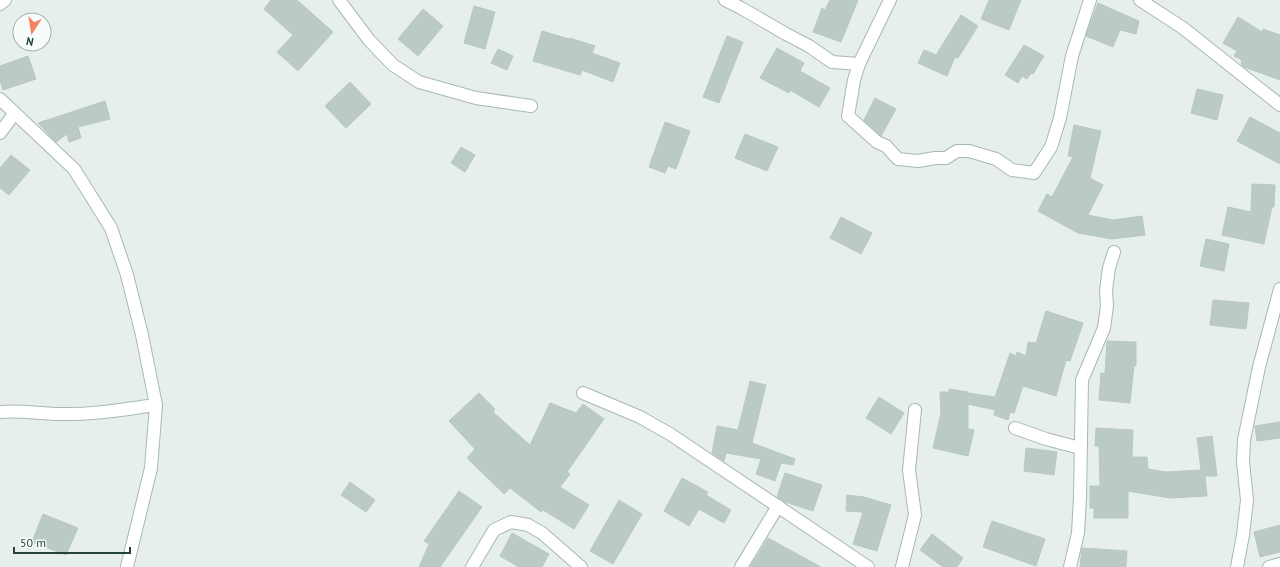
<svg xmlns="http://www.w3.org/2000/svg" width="1280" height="567" viewBox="0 0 1280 567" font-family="'PT Sans',sans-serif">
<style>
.building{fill:#bbcac4;stroke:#b8c9c2}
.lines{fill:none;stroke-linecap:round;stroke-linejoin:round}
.minor-casing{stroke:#a8b8b2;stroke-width:14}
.minor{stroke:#fff;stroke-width:12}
</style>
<rect width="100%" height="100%" fill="#e6efeb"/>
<g class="building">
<path d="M271,0h26l36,32 -35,39 -21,-19 16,-17 -29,-26z"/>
<path d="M830,0h28l-17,42 -28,-10 9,-24 3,2z"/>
<path d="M989,0h32l-12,30 -28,-11z"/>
<path d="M1098,3l41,18 -3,13 -16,-4 -7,17 -27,-11z"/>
<path d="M474,6l21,6 -10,37 -21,-6z"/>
<path d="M423,9l20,17 -25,30 -20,-17z"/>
<path d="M961,15l17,11 -20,32 -3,-1 -8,19 -29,-13 6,-13 12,5z"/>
<path d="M1238,17l24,15 1,-3 17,6v45l-36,-13 -3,-3 1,-4 -8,-4 3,-5 -14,-8z"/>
<path d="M542,31l27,8 1,-1 25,8 -3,7 28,10 -7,19 -31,-12 -2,5 -47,-14z"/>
<path d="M727,36l16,6 -24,61 -16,-6z"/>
<path d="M1024,45l20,11 -11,18 -2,-1 -4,6 -5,-3 -4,7 -13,-8z"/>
<path d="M777,48l27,15 -4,8 30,17 -11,19 -29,-17 -1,3 -29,-15z"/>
<path d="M498,49l15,7 -6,14 -16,-7z"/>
<path d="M28,56l8,23 -33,11 -3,-9v-15z"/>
<path d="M350,82l21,22 -25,24 -21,-22z"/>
<path d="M1197,89l26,6 -6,25 -26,-7z"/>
<path d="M875,98l21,11 -15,27 -17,-16z"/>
<path d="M105,101l5,18 -32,8 3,11 -12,4 -2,-8 -11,8 -18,-19z"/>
<path d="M1250,117l30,16v31l-43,-23z"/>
<path d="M665,122l25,9 -14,38 -8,-3 -3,7 -16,-6z"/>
<path d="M1074,125l27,6 -11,47 13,7 -15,30 25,5 29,-4 3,19 -33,4 -34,-6 -40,-22 9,-17 5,3 21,-40 -5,-1z"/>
<path d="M745,134l33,13 -11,24 -32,-13z"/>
<path d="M461,147l14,8 -10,17 -14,-9z"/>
<path d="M11,155l19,15 -21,25 -9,-7v-20z"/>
<path d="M1252,184l23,1 -1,22h-2l-8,37 -42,-9 6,-28 23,5z"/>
<path d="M841,217l31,16 -11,21 -31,-16z"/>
<path d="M1206,239l23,5 -5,27 -24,-5z"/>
<path d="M1213,300l36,3 -3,26 -36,-4z"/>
<path d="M1046,311l37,12 -13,38 -4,-1 -10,36 -33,-10 -9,27 -4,-1 -2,8 -14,-5 1,-5 -27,-6v25l6,1 -6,26 -35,-8 8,-35 -1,-21h9v-3l19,3v1l27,4 15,-44 6,3 1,-4 9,4 2,-14 8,1z"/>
<path d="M1107,341l29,1v24l-2,-1 -4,38 -31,-3 2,-27 4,1z"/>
<path d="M750,381l16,4 -14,58 43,16 -2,6 -12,-2 -6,18 -19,-7 5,-15 -35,-6 -2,8 -12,-8 5,-27 21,4z"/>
<path d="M479,393l16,16 -2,3 37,33 20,-42 26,10 7,-9 21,15 -37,53 3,2 -10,13 29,18 -15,24 -31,-19 -2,2 -31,-24 -6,6 -37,-36 8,-9 -26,-28z"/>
<path d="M879,397l25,16 -13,21 -25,-16z"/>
<path d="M1280,422v16l-23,3 -2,-15z"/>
<path d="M1096,428l37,2 -1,27h15l1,12 18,3 35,-2 -4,-32 15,-2 5,40h-12l2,20 -37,2 -42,-7v27h-34v-10h-4v-22h10l-1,-40h-4z"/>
<path d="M1026,448l31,4 -3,23 -30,-4z"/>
<path d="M785,473l37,12 -9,26 -28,-9 -8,-5z"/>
<path d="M682,478l26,14 -2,3 25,15 -7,13 -25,-14 -10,17 -25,-15z"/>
<path d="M350,482l25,18 -9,12 -25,-17z"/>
<path d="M459,491l23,16 -42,60h-21l10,-23 -5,-3z"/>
<path d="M847,495l17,2 27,8 -14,46 -24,-7 10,-32 -17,-1z"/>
<path d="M619,500l23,14 -29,50 -23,-13z"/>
<path d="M43,514l35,14 -12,27 -34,-13z"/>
<path d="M992,521l53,18 -9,27 -53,-19z"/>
<path d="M1280,525v27l-20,5 -6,-25z"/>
<path d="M512,533l37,21 -7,13h-23l-19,-11z"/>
<path d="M932,534l31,24 -6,9h-14l-23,-17z"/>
<path d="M768,538l53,29h-71z"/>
<path d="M1082,548l45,3 -1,16h-46z"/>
</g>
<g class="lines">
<g class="minor-casing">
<g id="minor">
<path d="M339,0l30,40 24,25 26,17 57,16 55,8"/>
<path d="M725,0l16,8 45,26 23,12 23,16 27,2 31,-64"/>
<path d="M1140,0l43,28 97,77"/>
<path d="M0,4l5,-4"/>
<path d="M859,64l-5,16 -6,36 29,26 9,4 12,13 20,2 17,-3h11l11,-7h12l27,8 16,11 22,3 17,-26 9,-29 12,-62 18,-56"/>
<path d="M0,99l74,70 37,59 16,47 15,60 14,70 -5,63 -24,99"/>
<path d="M0,133l14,-19"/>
<path d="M583,393l57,24 30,17 198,133"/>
<path d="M0,412c21,-2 41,2 61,2 32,1 64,-5 95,-9"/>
<path d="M1015,428l31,11 34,9"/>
<path d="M472,567l22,-37 17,-8 17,3 14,8 39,34"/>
<path d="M741,567l37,-61"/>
<path d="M902,567l13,-52 -6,-45 6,-60"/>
<path d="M1070,567l8,-34 2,-36 2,-117 22,-52 3,-22 -1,-16 3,-22 5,-16"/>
<path d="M1237,567l6,-32 4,-35 -4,-38 1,-22 15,-73 21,-78"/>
<path d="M1269,567l11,-3"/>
</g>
</g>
<use href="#minor" class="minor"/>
</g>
<g transform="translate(32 32) rotate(192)"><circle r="19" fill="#f7fbf9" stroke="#a3b1ad"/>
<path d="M0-3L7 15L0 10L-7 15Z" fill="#f4845f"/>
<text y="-6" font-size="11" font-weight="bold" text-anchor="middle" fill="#24423a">N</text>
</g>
<path d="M14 547v6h116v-6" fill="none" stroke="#24423a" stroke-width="2"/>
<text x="20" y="547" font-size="12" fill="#24423a" stroke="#f7fbf9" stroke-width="3" paint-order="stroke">50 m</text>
</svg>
